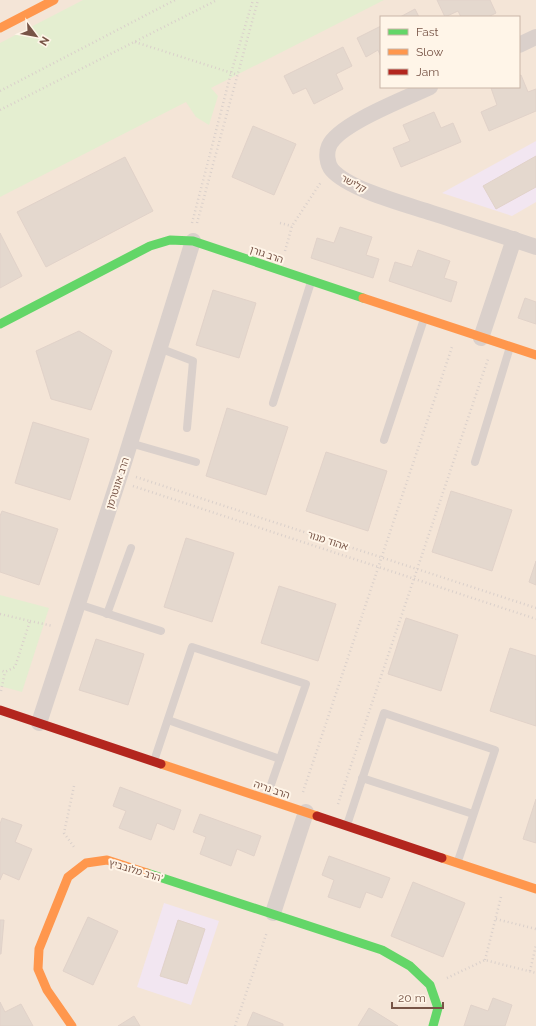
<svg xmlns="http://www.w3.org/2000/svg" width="536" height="1026" viewBox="0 0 536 1026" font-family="Raleway,'Noto Sans Hebrew',sans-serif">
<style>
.residential{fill:#f4e5d7;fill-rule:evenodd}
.education{fill:#f2e6f1}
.green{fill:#e4eed0}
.building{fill:#e4d8ce;stroke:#e1d2c9}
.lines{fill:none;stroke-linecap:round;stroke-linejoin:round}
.path{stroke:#dad0cb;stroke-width:2.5;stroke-dasharray:1 3;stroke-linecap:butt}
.lane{stroke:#dad0cb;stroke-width:8}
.street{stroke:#dad0cb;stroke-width:16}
.fast{stroke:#63d668;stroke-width:9}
.slow{stroke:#ff974d;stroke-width:9}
.jam{stroke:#b3261e;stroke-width:9}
.labels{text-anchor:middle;stroke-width:4;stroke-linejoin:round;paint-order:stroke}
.street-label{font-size:10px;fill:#775446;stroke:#fff5e8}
</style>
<rect width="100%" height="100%" fill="#f8f0e7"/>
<path class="residential" d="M0,0h536v1026h-536zM381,17h138v70h-138z"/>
<g class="education">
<path d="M536,141v61l-24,14 -70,-23z"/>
<path d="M164,903l55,18 -28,84 -54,-18z"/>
</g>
<g class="green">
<path d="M83,0h301l-173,88 7,8 -9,29 -13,-8 -10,-15 -186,95v-154z"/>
<path d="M0,595l49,13 -27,84 -22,-6z"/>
</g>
<g class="building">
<path d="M437,0h53l6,13 -8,4h-27l-3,-6 -13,6z"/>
<path d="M415,9l4,8h-19z"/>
<path d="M381,26v31l-3,-7 -12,7 -9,-19z"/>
<path d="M343,47l9,19 -16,8 7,15 -29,15 -8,-16 -13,6 -9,-18z"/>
<path d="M521,75l7,17 8,-3v22l-47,20 -8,-19 16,-7 -6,-17 28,-1v-11z"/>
<path d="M434,112l7,16 12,-5 8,19 -60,25 -8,-19 17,-7 -7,-16z"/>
<path d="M253,126l43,18 -22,51 -42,-18z"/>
<path d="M536,156v31l-40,22 -13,-23z"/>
<path d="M125,157l28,54 -107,56 -29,-55z"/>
<path d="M340,227l32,10 -6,18 13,4 -6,19 -62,-20 6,-20 17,5z"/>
<path d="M0,233l22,43 -22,12z"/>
<path d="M418,250l32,11 -6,17 13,4 -6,20 -62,-21 6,-19 17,5z"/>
<path d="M213,290l43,13 -17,55 -43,-13z"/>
<path d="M525,298l11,4v22l-18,-6z"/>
<path d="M79,331l33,20 -21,59 -40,-11 -15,-48z"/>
<path d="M227,408l61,19 -22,68 -60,-19z"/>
<path d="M33,422l56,17 -19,61 -55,-17z"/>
<path d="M326,452l61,19 -19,60 -62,-20z"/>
<path d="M451,491l61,19 -20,61 -60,-19z"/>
<path d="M2,511l56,18 -19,56 -39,-13v-56z"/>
<path d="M186,538l48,15 -22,69 -48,-15z"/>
<path d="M536,561v24l-7,-3z"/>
<path d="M279,586l57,18 -18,57 -57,-18z"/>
<path d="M406,618l52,17 -17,56 -53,-17z"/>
<path d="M96,639l48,15 -16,51 -49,-15z"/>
<path d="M510,648l26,8v70l-46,-15z"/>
<path d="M120,787l61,23 -7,20 -17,-7 -6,17 -32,-12 7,-17 -13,-5z"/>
<path d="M536,799v44l-13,-4z"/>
<path d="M200,814l61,22 -7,20 -17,-7 -6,17 -31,-12 6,-17 -13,-5z"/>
<path d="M2,818l20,7 -7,17 17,7 -13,31 -16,-7 -3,7v-56z"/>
<path d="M329,856l61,22 -8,20 -16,-6 -6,16 -32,-11 6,-17 -12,-5z"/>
<path d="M413,882l52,21 -22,54 -52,-21z"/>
<path d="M88,917l30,14 -25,54 -30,-14z"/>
<path d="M0,920h4l-3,34h-1z"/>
<path d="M178,920l27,9 -18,55 -27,-8z"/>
<path d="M493,998l19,7 -7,21h-41l7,-21 17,6z"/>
<path d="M0,1002l5,10 16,-8 12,22h-33z"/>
<path d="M369,1008l29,18h-40z"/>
<path d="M253,1012l30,12v2h-36z"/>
<path d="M134,1016l6,10h-22z"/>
</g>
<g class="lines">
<g class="path">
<path d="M135,42l103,33"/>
<path d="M0,91l175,-91"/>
<path d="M0,110l217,-110"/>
<path d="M192,223l39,-150 22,-73"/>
<path d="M197,223l61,-223"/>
<path d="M280,223l12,3"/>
<path d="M285,251l7,-25 29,-44"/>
<path d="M136,477l400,131"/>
<path d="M133,486l403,133"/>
<path d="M0,614l30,7 -15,46 -10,5 -5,-2"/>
<path d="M30,621l23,5"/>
<path d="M1,691l4,-19"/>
<path d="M74,786l-10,47 10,14"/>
<path d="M303,792l149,-445"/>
<path d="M338,804l150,-445"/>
<path d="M496,919l40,10"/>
<path d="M485,960l16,-63"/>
<path d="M530,971l6,-26"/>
<path d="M447,978l38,-18 51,13"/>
<path d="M235,1026l32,-94"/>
</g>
<g class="lane">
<path d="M159,348l34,13 -6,67"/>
<path d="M273,403l38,-121"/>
<path d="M384,440l40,-121"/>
<path d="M130,443l66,19"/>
<path d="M475,462l35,-115"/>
<path d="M78,604l83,27"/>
<path d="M107,614l24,-66"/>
<path d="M168,720l112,39"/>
<path d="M154,761l38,-114 114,37 -40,115"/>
<path d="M362,778l111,36"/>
<path d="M347,825l37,-112 111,37 -37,111"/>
</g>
<g class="street">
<path d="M519,45l17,-8"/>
<path d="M430,87c-23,11 -92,37 -101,59 -3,7 -2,18 3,24 18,20 73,34 100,43 34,11 69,22 104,34"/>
<path d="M481,338l33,-99"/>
<path d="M39,723l82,-251 72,-231"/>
<path d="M273,913l33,-101"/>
</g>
<g class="fast">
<path d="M0,324l150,-78 20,-6 23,1 170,57"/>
<path d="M147,873l235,77 28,16 20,19 8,23 -5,18"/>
</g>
<g class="slow">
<path d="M0,28l54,-28"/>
<path d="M363,298l173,57"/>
<path d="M161,764l156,52"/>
<path d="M442,858l94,31"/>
<path d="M72,1026l-25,-36 -9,-21 1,-20 29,-72 18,-14 21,-3 40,13"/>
</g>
<g class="jam">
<path d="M0,710l161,54"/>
<path d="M317,816l125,42"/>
</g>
</g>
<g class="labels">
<g class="street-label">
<text transform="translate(354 183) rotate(28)" y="4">קלישר</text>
<text transform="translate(267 254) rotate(19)" y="4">הרב גורן</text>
<text transform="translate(117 483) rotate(-72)" y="4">הרב אונטרמן</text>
<text transform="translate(328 540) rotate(18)" y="4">אהוד מנור</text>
<text transform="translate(272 789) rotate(19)" y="4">הרב נריה</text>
<text transform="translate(136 870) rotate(17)" y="4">הרב מלובביץ'</text>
</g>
</g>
<rect x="380" y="16" width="140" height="72" fill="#fff5e8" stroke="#c9b5a7"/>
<rect x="388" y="29" width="20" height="6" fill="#63d668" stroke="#c9b5a7"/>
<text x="416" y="36" font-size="12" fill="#775446">Fast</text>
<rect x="388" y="49" width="20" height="6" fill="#ff974d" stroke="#c9b5a7"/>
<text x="416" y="56" font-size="12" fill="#775446">Slow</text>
<rect x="388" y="69" width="20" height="6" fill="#b3261e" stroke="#c9b5a7"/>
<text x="416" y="76" font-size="12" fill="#775446">Jam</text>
<g transform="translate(36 36) rotate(122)" stroke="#fff5e8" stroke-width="3" paint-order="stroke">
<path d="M0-3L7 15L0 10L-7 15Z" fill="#775446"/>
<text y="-6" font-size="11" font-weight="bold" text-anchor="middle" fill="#775446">N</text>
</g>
<path d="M392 1002v6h51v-6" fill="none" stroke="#775446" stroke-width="2"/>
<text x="398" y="1002" font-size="12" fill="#775446" stroke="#fff5e8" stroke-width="3" paint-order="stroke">20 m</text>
</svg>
